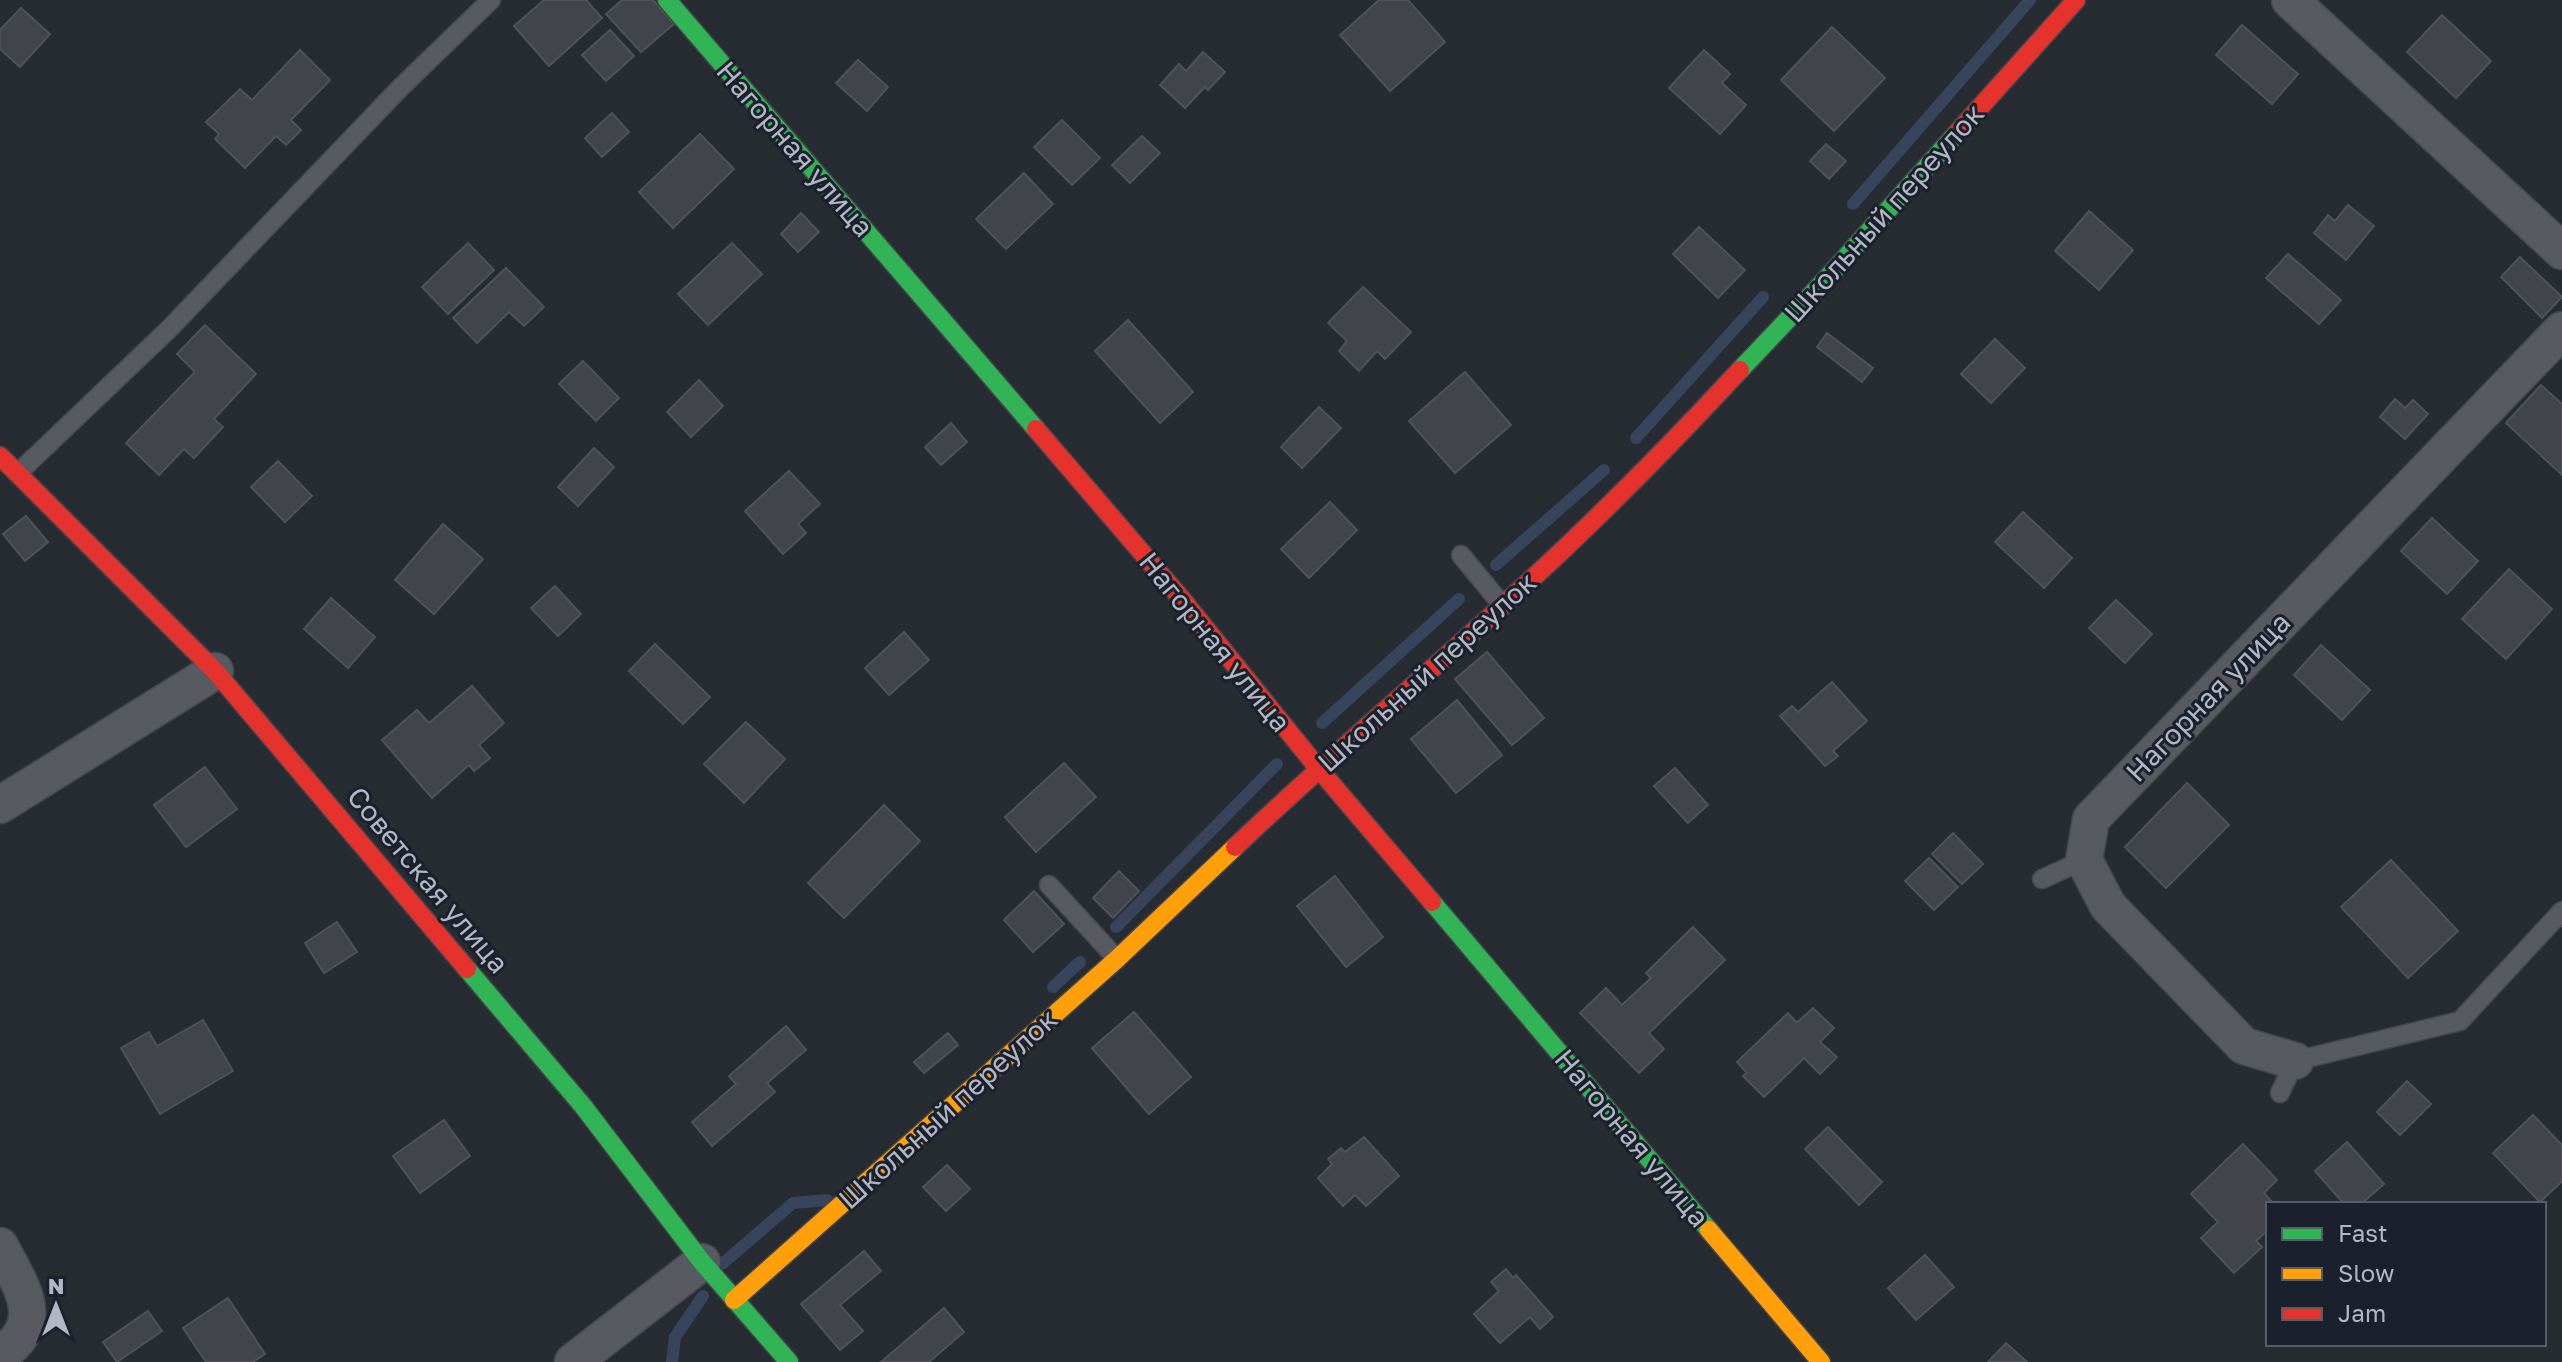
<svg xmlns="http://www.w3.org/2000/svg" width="2562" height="1362" viewBox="0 0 2562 1362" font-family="'Golos Text',sans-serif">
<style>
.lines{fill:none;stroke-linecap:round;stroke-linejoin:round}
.stream{stroke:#37445b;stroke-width:12}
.building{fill:#41454b;stroke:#4f5359;stroke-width:2}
.lane-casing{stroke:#43464b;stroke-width:21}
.street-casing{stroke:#43464b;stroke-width:39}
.fast-casing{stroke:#43464b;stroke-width:21}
.slow-casing{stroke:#43464b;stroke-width:21}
.jam-casing{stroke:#43464b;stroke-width:21}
.lane{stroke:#575a60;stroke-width:18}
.street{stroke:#575a60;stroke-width:36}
.fast{stroke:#30b455;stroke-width:18}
.slow{stroke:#ff9f0a;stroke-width:18}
.jam{stroke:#e5322d;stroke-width:18}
.labels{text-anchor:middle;stroke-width:6;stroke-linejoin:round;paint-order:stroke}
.street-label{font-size:28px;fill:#b1b7c3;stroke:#1b212c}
</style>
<rect width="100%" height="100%" fill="#272b32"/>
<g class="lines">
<g class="stream">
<path d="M1853,204l177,-204"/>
<path d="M1636,438l127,-141"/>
<path d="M1496,565l108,-95"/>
<path d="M1322,723l137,-124"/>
<path d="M1116,927l161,-163"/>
<path d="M1053,987l27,-25"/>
<path d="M722,1264l71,-61 34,-3"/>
<path d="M672,1362l3,-25 28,-41"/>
</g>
</g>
<g class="building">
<path d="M544,0h42l16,18 -53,48 -35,-40z"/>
<path d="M622,0h31l21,24 -33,28 -35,-38z"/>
<path d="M1379,0h29l37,42 -55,49 -50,-56z"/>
<path d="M21,8l29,26 -30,33 -20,-18v-19z"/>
<path d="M2442,15l49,46 -35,37 -49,-46z"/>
<path d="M2242,25l56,49 -26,30 -56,-49z"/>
<path d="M1832,27l53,51 -51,53 -53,-51z"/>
<path d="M610,30l24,26 -28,25 -24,-26z"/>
<path d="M300,50l30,30 -39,40 10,10 -15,15 -10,-9 -31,32 -30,-29 4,-5 -13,-12 34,-33 12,11z"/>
<path d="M1704,50l26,24 -8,9 24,22 -26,29 -51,-46z"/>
<path d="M1203,52l22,20 -17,18 -3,-3 -20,21 -25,-23 19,-21 7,7z"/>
<path d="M858,60l30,27 -21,24 -31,-28z"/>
<path d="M612,113l17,19 -27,25 -17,-19z"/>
<path d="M1062,120l38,38 -28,27 -38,-38z"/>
<path d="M700,134l34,35 -61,59 -34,-36z"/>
<path d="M1142,136l18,17 -30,30 -18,-18z"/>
<path d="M1826,144l20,17 -17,18 -19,-18z"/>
<path d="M1024,173l29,31 -47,45 -30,-30z"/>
<path d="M2348,205l26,21 -28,34 -32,-27 14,-18 7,6z"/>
<path d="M2089,211l44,39 -34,40 -44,-39z"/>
<path d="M801,213l18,19 -21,20 -17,-18z"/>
<path d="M1699,227l46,43 -27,28 -45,-44z"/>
<path d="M468,243l26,27 -46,44 -26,-27z"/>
<path d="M732,243l30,31 -54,51 -30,-31z"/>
<path d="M2288,254l53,46 -22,24 -53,-46z"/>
<path d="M2520,257l42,40 -20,21 -41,-41z"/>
<path d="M506,268l38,39 -20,19 -15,-14 -32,31 -24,-25z"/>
<path d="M1363,287l48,45 -26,27 -8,-8 -18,20 -20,-20 8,-10 -19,-18z"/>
<path d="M1128,320l65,72 -33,31 -65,-72z"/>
<path d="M205,325l51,49 -42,45 9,8 -29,31 -10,-9 -25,26 -33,-32 69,-71 -18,-18z"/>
<path d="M1827,333l46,35 -11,14 -45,-35z"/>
<path d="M1995,339l30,29 -34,35 -30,-29z"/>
<path d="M583,361l36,37 -23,23 -37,-37z"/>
<path d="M1465,372l46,53 -56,48 -46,-52z"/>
<path d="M699,380l24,26 -32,31 -24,-25z"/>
<path d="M2541,385l21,19v71l-56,-52z"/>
<path d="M2395,399l10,9 8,-8 15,14 -23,25 -25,-22z"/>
<path d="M1319,407l22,21 -39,40 -21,-21z"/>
<path d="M951,423l16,19 -26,23 -16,-18z"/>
<path d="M594,448l20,19 -36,39 -20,-19z"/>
<path d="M278,461l34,35 -27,26 -34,-35z"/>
<path d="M789,471l31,33 -22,20 8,9 -23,21 -38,-43z"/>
<path d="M1330,502l27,28 -48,48 -28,-29z"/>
<path d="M2023,512l49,46 -28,30 -49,-46z"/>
<path d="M26,516l22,26 -23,19 -22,-27z"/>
<path d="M2432,518l46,43 -31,33 -46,-43z"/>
<path d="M443,524l40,35 -49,55 -39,-34z"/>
<path d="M2509,569l43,40 -46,50 -44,-40z"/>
<path d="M555,586l26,28 -23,22 -27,-28z"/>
<path d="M331,598l44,39 -27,31 -44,-39z"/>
<path d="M2116,600l36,34 -27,29 -36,-35z"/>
<path d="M904,632l25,28 -40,35 -24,-27z"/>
<path d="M655,644l55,53 -27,27 -54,-53z"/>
<path d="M2321,645l49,45 -28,30 -48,-45z"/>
<path d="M1487,652l57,66 -32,27 -57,-66z"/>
<path d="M1832,682l35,39 -34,30 5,5 -13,10 -45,-50 12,-10 6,6z"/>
<path d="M472,686l32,37 -25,22 11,13 -16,13 -5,-6 -37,33 -50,-58 35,-30 12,13z"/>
<path d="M1457,700l45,55 -46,38 -45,-54z"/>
<path d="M746,722l39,37 -41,44 -40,-39z"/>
<path d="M1064,763l32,34 -60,55 -31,-35z"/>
<path d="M205,767l32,42 -51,38 -32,-42z"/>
<path d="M1675,768l33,37 -20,18 -34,-37z"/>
<path d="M2187,783l42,42 -63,63 -41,-41z"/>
<path d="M884,805l36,36 -76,77 -36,-35z"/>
<path d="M1953,833l30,31 -21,20 -30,-30z"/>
<path d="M1929,858l29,29 -24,23 -29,-29z"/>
<path d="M2391,860l67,71 -50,47 -67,-71z"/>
<path d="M1119,871l20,20 -26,27 -20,-20z"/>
<path d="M1335,876l48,61 -37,30 -49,-61z"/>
<path d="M1034,891l30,33 -31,28 -29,-32z"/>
<path d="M337,922l20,30 -33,21 -19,-30z"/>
<path d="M1693,927l32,33 -76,73 15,16 -25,24 -59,-60 26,-25 16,17 29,-27 -5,-5z"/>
<path d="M1813,1008l21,20 -14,14 17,15 -17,17 -16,-16 -40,39 -21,-21 4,-3 -10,-11 51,-49 8,9 3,-1z"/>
<path d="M1134,1012l57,65 -42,37 -57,-66z"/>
<path d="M203,1020l30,51 -73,43 -39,-66 28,-16 8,14z"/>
<path d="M786,1026l20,24 -39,33 8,9 -63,54 -20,-24 44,-38 -7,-8z"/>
<path d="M948,1033l10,12 -34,28 -10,-11z"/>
<path d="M2407,1081l24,23 -31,31 -23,-23z"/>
<path d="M2533,1115l29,30v36l-22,21 -47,-49z"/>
<path d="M444,1120l26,36 -50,37 -27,-37z"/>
<path d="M1828,1127l54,55 -23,23 -54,-56z"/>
<path d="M1364,1137l35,39 -33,30 -11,-11 -12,11 -25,-28 14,-14 -4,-5 13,-11 4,4z"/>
<path d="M2347,1142l37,42 -23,20h-17l-29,-33z"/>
<path d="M2243,1144l34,36 -13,13 10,11h-6v26l-12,11 6,6 -28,26 -33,-35 17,-16 -27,-28z"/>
<path d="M947,1165l23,24 -24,22 -23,-24z"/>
<path d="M864,1251l17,20 -41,34 23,26 -23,19 -39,-46z"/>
<path d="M1925,1255l29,32 -38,33 -28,-32z"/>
<path d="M1506,1269l7,9 3,-3 37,42 -13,12 -10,-12 -30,26 -26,-29 25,-23 -8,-9z"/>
<path d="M228,1298l37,56 -12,8h-47l-23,-34z"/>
<path d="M944,1308l20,24 -35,30h-48z"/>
<path d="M148,1311l14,20 -45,31 -14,-20z"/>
<path d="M2006,1343l21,19h-39z"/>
</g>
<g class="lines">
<g class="lane-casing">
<g id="lane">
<path d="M18,473l150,-143 233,-243 90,-87"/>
<path d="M1461,555l42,51"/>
<path d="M2042,879l42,-19"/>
<path d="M1049,885l68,74"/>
<path d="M2280,1093l15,-32 165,-40 102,-110"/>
</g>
</g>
<g class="street-casing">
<g id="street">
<path d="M2290,0l272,251"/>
<path d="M0,805l215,-134"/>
<path d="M2295,1061l-51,-15 -136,-140 -24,-46 7,-41 471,-489"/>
<path d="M0,1246c21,41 49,76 0,109"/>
<path d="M573,1362l129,-100"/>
</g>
</g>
<g class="fast-casing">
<g id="fast">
<path d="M667,0l369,429"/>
<path d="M1740,370l88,-93 129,-144"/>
<path d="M1432,902l277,328"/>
<path d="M467,969l116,137 119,156 87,100"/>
</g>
</g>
<g class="slow-casing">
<g id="slow">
<path d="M1709,1230l112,132"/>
<path d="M734,1300l383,-341 118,-112"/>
</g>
</g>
<g class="jam-casing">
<g id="jam">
<path d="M1957,133l119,-133"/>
<path d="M1036,429l144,168 138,171 114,134"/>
<path d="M0,456l215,215 252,298"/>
<path d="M1235,847c87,-83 178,-160 267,-241 84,-75 162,-154 238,-236"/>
</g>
</g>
<use href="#lane" class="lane"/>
<use href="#street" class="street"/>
<use href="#fast" class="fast"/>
<use href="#slow" class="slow"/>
<use href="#jam" class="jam"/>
</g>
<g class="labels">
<g class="street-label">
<text transform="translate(795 149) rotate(49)" y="10">Нагорная улица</text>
<text transform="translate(1884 213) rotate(-48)" y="10">Школьный переулок</text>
<text transform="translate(1215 642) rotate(51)" y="10">Нагорная улица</text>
<text transform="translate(1427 672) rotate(-42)" y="10">Школьный переулок</text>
<text transform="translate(2208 697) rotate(-46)" y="10">Нагорная улица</text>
<text transform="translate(428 880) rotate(50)" y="10">Советская улица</text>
<text transform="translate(948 1109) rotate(-42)" y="10">Школьный переулок</text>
<text transform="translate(1632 1138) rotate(50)" y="10">Нагорная улица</text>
</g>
</g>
<rect x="2266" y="1202" width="280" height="144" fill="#1b212c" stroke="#575d68" stroke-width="2"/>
<rect x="2282" y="1228" width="40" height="12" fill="#30b455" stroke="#575d68" stroke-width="2"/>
<text x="2338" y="1242" font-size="24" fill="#b1b7c3">Fast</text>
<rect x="2282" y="1268" width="40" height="12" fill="#ff9f0a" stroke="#575d68" stroke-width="2"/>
<text x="2338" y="1282" font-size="24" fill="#b1b7c3">Slow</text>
<rect x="2282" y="1308" width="40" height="12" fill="#e5322d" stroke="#575d68" stroke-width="2"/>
<text x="2338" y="1322" font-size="24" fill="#b1b7c3">Jam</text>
<g transform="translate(56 1306)" stroke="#1b212c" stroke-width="6" paint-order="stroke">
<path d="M0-6L14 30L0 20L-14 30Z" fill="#b1b7c3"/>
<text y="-12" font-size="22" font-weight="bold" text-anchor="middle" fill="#b1b7c3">N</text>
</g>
</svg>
